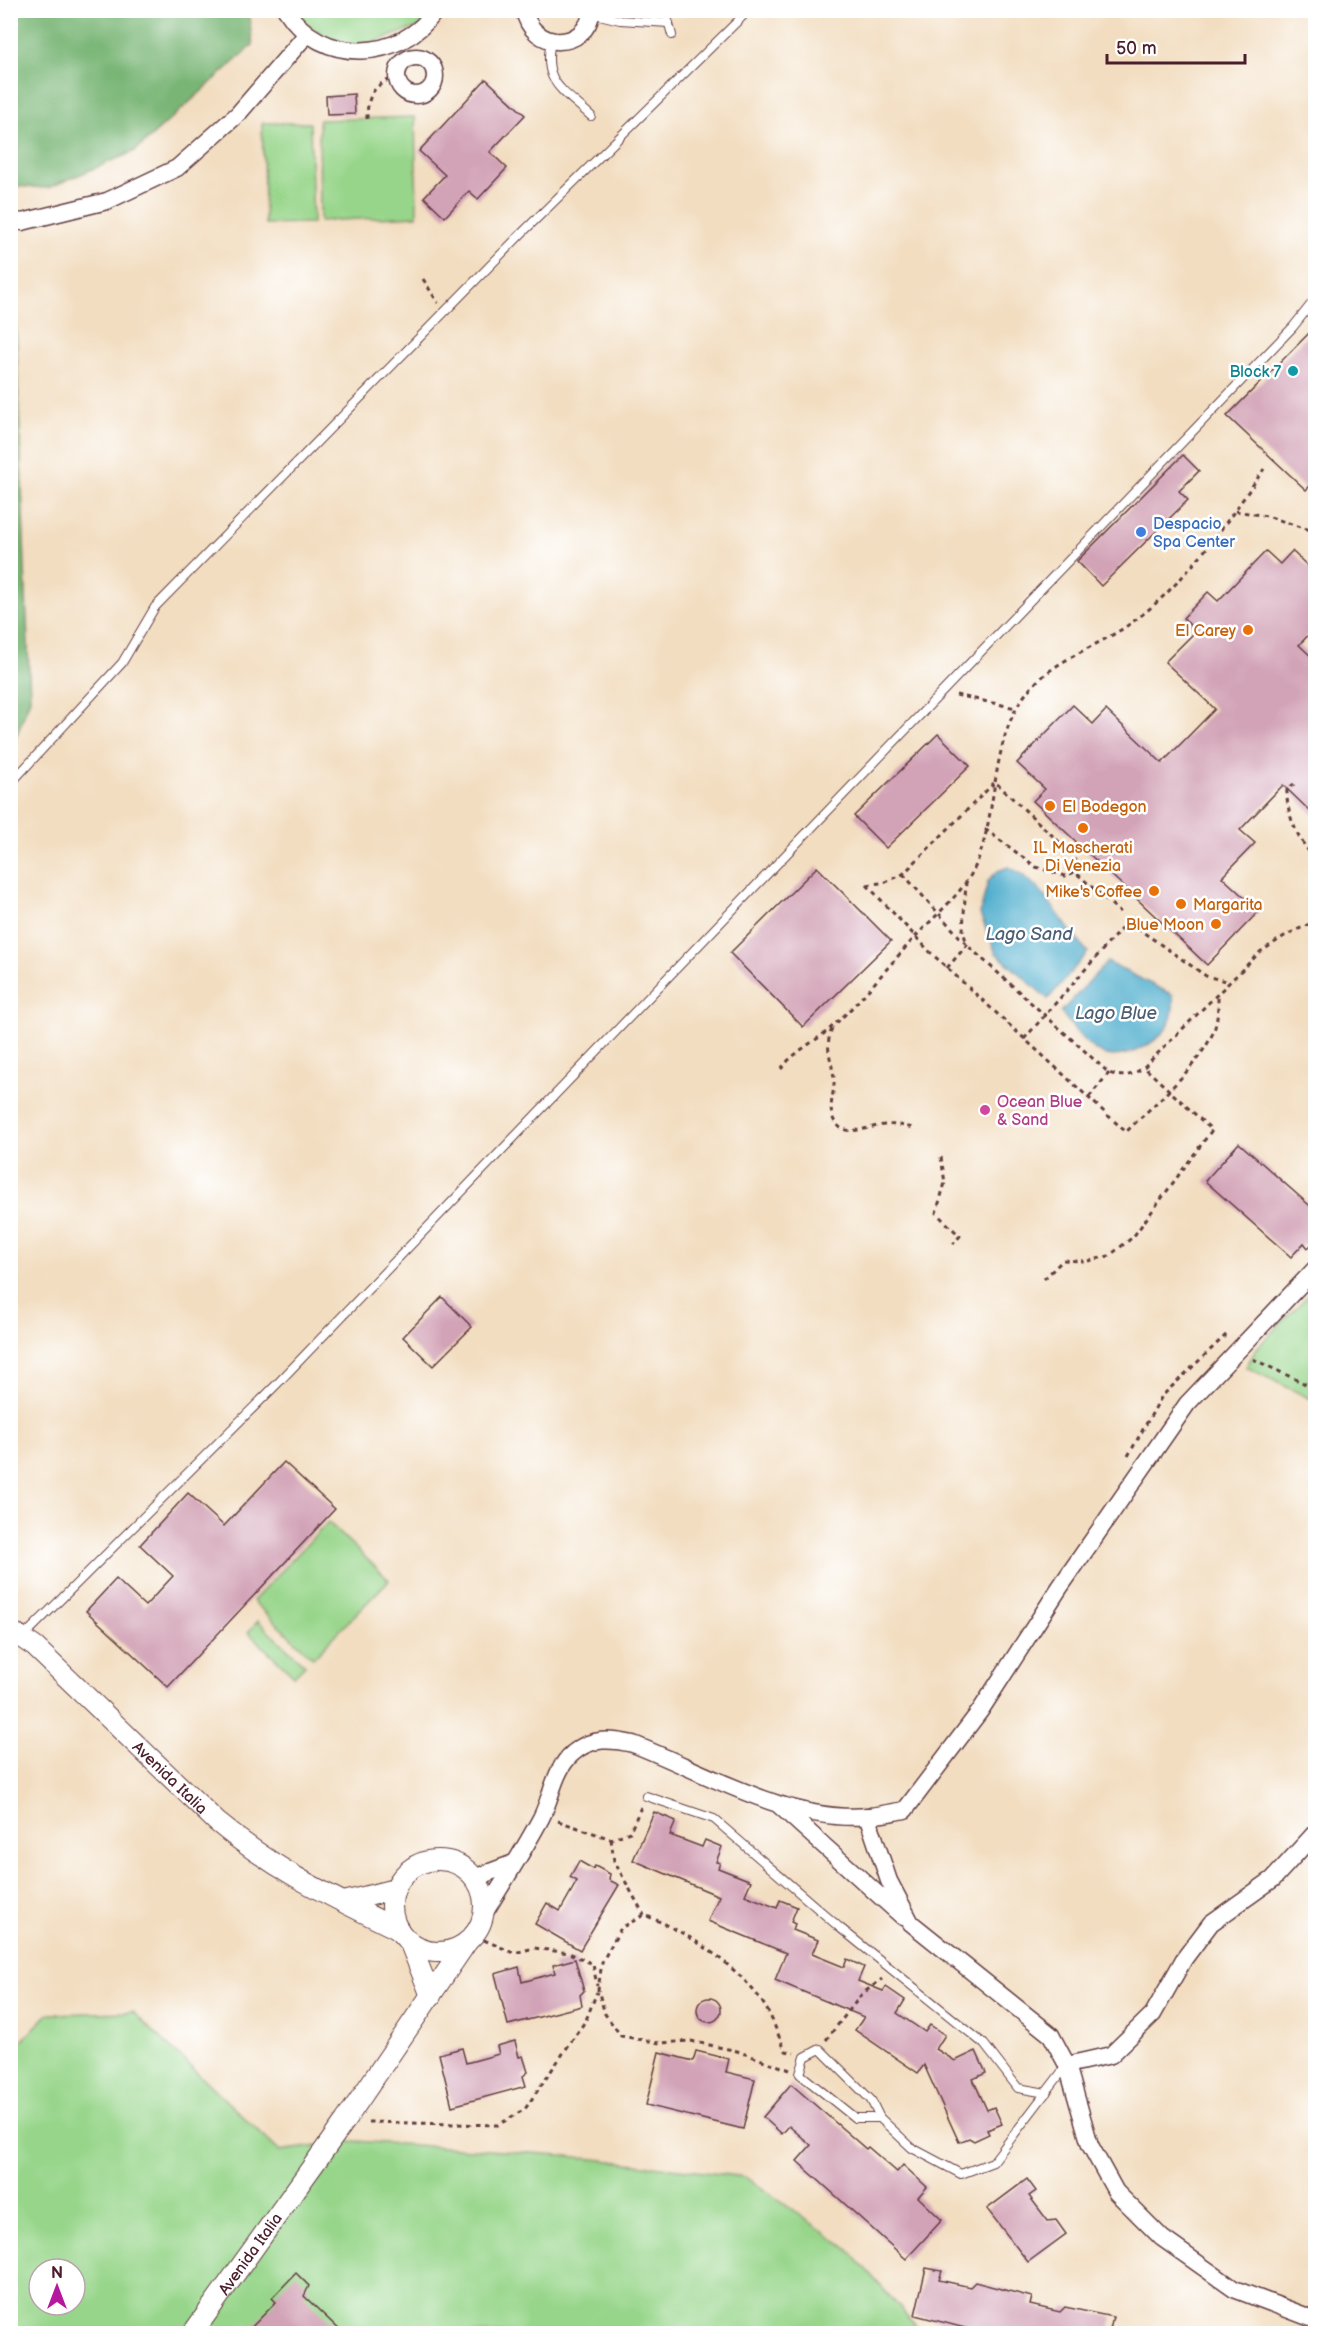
<svg xmlns="http://www.w3.org/2000/svg" width="1326" height="2344" viewBox="0 0 1326 2344" font-family="'Balsamiq Sans',sans-serif">
<style>
.green{fill:#97d58a;stroke:#707a5a;stroke-width:1.5;fill-rule:evenodd}
.forest{fill:#79b676;stroke:#626a50;stroke-width:1.5}
.water{fill:#4faecd;stroke:#4c667c;stroke-width:1.5}
.building{fill:#d2a2b6}
.lines{fill:none;stroke-linecap:round;stroke-linejoin:round}
.service-casing{stroke:#633c41;stroke-width:10}
.minor-casing{stroke:#633c41;stroke-width:19}
.tertiary-casing{stroke:#633c41;stroke-width:22}
.path{stroke:#633c41;stroke-width:3;stroke-dasharray:4.5 4.5;stroke-linecap:butt}
.service{stroke:#fff;stroke-width:8}
.minor{stroke:#fff;stroke-width:16}
.tertiary{stroke:#fff;stroke-width:20}
.culture-dot{fill:#0f9aa8;stroke:#fff;stroke-width:2}
.shop-dot{fill:#3f7fe0;stroke:#fff;stroke-width:2}
.food-dot{fill:#e8710a;stroke:#fff;stroke-width:2}
.hotel-dot{fill:#d1479c;stroke:#fff;stroke-width:2}
.labels{text-anchor:middle;stroke-width:5;stroke-linejoin:round;paint-order:stroke}
.culture-label{font-size:16px;fill:#0d838f;stroke:#fff;text-anchor:end}
.shop-label{font-size:16px;fill:#366cbe;stroke:#fff;text-anchor:start}
.food-label{font-size:16px;fill:#c56008;stroke:#fff;text-anchor:end}
.hotel-label{font-size:16px;fill:#b23c85;stroke:#fff;text-anchor:start}
.street-label{font-size:16px;fill:#4a1f2b;stroke:#fff}
.water-label{font-size:18px;font-style:italic;fill:#4c5f74;stroke:#fff}
</style>
<rect width="100%" height="100%" fill="#fff"/>
<filter id="ink" filterUnits="userSpaceOnUse"><feTurbulence type="fractalNoise" baseFrequency=".0167" numOctaves="2"/><feDisplacementMap in="SourceGraphic" scale="12" xChannelSelector="R" yChannelSelector="G"/><feConvolveMatrix kernelMatrix="1 2 1 2 8 2 1 2 1" color-interpolation-filters="sRGB"/></filter>
<filter id="wash" filterUnits="userSpaceOnUse"><feTurbulence type="fractalNoise" baseFrequency=".008" numOctaves="4" result="noise"/><feDisplacementMap in="SourceGraphic" scale="24" xChannelSelector="R" yChannelSelector="G"/><feGaussianBlur stdDeviation="1.35" result="paint"/><feColorMatrix in="noise" values="0 0 0 0 0 0 0 0 0 0 0 0 0 0 0 0 0 1.4 0 .05"/><feComposite in="paint" operator="in"/></filter>
<g filter="url(#wash)">
<rect width="100%" height="100%" fill="#f2ddc0"/>
<g class="green">
<path d="M286,11h150l-10,13 -78,27z"/>
<path d="M415,117l2,99 -97,5 -1,-101z"/>
<path d="M262,123h48l3,100 -48,1z"/>
<path d="M1315,1288v113l-69,-34 11,-19z"/>
<path d="M328,1522l61,58 -76,78 -60,-57z"/>
<path d="M258,1621l47,44 -11,11 -46,-44z"/>
<path d="M133,2012l146,139 77,-10 204,14 186,22 102,72 74,84 -911,1v-282l37,-38zM39,2269h36v36h-36z"/>
</g>
<g class="forest">
<path d="M11,10l237,1 5,34 -118,106 -87,37 -37,-2z"/>
<path d="M11,245l2,1 17,453 -19,52z"/>
</g>
<g class="water">
<path d="M1008,867c37,16 53,58 80,85l-40,47 -52,-46 -16,-39 8,-33 10,-10z"/>
<path d="M1107,962l66,33c1,12 0,25 -8,35 -11,15 -43,31 -62,24 -15,-5 -33,-30 -42,-42z"/>
</g>
<g id="blocks">
<g class="building">
<path d="M486,79l39,36 -35,37 17,16 -29,31 -9,-8 -24,26 -21,-20 21,-22 -26,-24z"/>
<path d="M354,94l1,20 -28,1 -1,-19z"/>
<path d="M1316,326v154l-10,10 -79,-74z"/>
<path d="M1183,455l16,16 -20,20 9,9 -87,86 -24,-25z"/>
<path d="M1266,551l14,13 12,-13 24,23v53l-17,18 17,16v156l-33,-32 -43,45 15,13 -33,34 37,34 -52,54 -174,-164 12,-12 -28,-26 56,-58 20,19 13,-14 56,53 53,-54 -50,-47 31,-31 -13,-13 25,-26 10,9z"/>
<path d="M938,734l32,32 -84,82 -32,-32z"/>
<path d="M817,867l74,74 -88,86 -73,-74z"/>
<path d="M1239,1143l77,68v29l-8,8 -4,-5 -13,14 -86,-76z"/>
<path d="M442,1297l30,30 -39,39 -30,-29z"/>
<path d="M284,1462l51,47 -167,178 -82,-76 30,-32 29,27 28,-30 -33,-31 48,-52 36,33z"/>
<path d="M654,1812l22,9 -6,14 32,12 3,-7 17,7 -6,15 4,1 -2,5 33,13 -6,14 32,13 3,-8 17,7 -6,15 4,2 -2,6 25,10 -6,14 32,13 3,-8 17,8 -6,14 25,10 3,-4 19,13 -8,13 28,19 5,-7 15,10 -9,14 19,12 21,-10 10,22 -13,6 14,31 7,-3 8,17 -15,6 2,4 -15,7 -5,-3 -10,4 -35,-77 -6,8 -63,-43 9,-13 -89,-37 11,-27 -78,-32 11,-25 -86,-36z"/>
<path d="M579,1861l14,8 2,-3 15,8 -1,6 10,5 -39,65 -45,-26 12,-21 13,8 17,-30 -7,-4z"/>
<path d="M575,1959l9,32 -4,4 2,11 -74,19 -13,-51 24,-7 3,15 33,-9 -2,-8z"/>
<circle cx="709" cy="2010" r="12"/>
<path d="M515,2041l4,16 4,-1 5,16 -5,4 3,10 -74,20 -13,-52 23,-6 4,15 33,-9 -2,-8z"/>
<path d="M696,2051l33,8 -3,13 29,7 -12,50 -97,-24 13,-53 34,9z"/>
<path d="M791,2084l75,65 2,-2 29,25 6,-7 24,22 -9,10 24,23 -36,39 -109,-98 14,-16 -22,-19 -7,8 -19,-17z"/>
<path d="M1027,2179l9,12 -7,5 19,25 8,-1 10,14 -38,28 -41,-53z"/>
<path d="M926,2268l16,3 -3,9 31,7 5,-5 57,15 -2,8 30,7 5,-5 48,10 -4,17h-121l-73,-19z"/>
<path d="M296,2273l13,13 -5,10 40,38h-99l31,-32 -4,-4z"/>
</g>
</g>
</g>
<g filter="url(#ink)">
<use href="#blocks" fill-opacity="0" stroke="#633c41" stroke-width="1.5"/>
<g class="lines">
<g class="service-casing">
<g id="service">
<path d="M665,10l7,25"/>
<path d="M591,13l29,7 49,3"/>
<path d="M551,41c-9,42 12,49 40,75"/>
<path d="M10,784l112,-121 33,-56 368,-375 226,-222"/>
<path d="M23,1637l254,-253 1016,-1057 23,-29"/>
<path d="M646,1796l68,23 125,108 145,117 34,44 28,5"/>
<path d="M880,2118h-25l-55,-44 5,-17 15,-8 51,51 9,18 32,30 49,26 32,-12 74,-97"/>
</g>
</g>
<g class="minor-casing">
<g id="minor">
<path d="M286,10c35,56 115,52 150,0"/>
<path d="M524,10c8,42 63,41 68,0"/>
<circle cx="416" cy="76" r="19"/>
<path d="M10,220l12,2 85,-21 70,-33 61,-54 69,-80"/>
<path d="M780,1806l123,111"/>
<path d="M867,1816l22,65 22,42 140,112 16,30 23,80 26,47 46,46 72,51 82,31"/>
<path d="M474,1878l40,-15"/>
<path d="M482,1917c20,-33 41,-65 59,-99 11,-21 13,-49 32,-65 18,-16 39,-14 60,-9 72,28 157,80 236,72 12,-1 24,-4 36,-6l75,-99 80,-124 127,-183 129,-136"/>
<path d="M1067,2065l44,-10 42,-41 31,-55 27,-36 62,-44 43,-47"/>
</g>
</g>
<g class="tertiary-casing">
<g id="tertiary">
<path id="s1" d="M10,1630l25,17 182,175c59,49 113,74 182,108"/>
<circle cx="438" cy="1906" r="46"/>
<path d="M344,1902l51,-13"/>
<path d="M409,1941l22,55"/>
<path id="s2" d="M192,2334l153,-213 122,-179"/>
</g>
</g>
<g class="path">
<path d="M367,119c0,-22 6,-36 29,-41"/>
<path d="M423,279l15,24"/>
<path d="M1235,511l32,5 49,16"/>
<path d="M956,695l60,13"/>
<path d="M1294,784l-7,6c-1,26 12,51 29,70"/>
<path d="M985,829l51,38 29,9 10,-4 45,40"/>
<path d="M903,874l64,71 142,128c14,5 23,3 35,-6l116,-115 26,-17 30,-14"/>
<path d="M867,885l64,68 195,179c27,-27 68,-61 85,-95 7,-13 7,-27 7,-42"/>
<path d="M867,885l19,-3 17,-8 92,-92 76,71 4,7v12"/>
<path d="M1137,928l69,48 23,6"/>
<path d="M947,968l20,-23 -4,-15 3,-48"/>
<path d="M832,1029c-8,17 0,32 2,49 1,13 -5,26 -2,37 7,27 36,11 52,10 10,-1 19,0 28,3"/>
<path d="M1024,1039l104,-118"/>
<path d="M781,1069c14,-19 35,-27 52,-43 30,-27 56,-61 83,-90 19,-20 44,-41 57,-65 27,-54 15,-134 56,-181 27,-32 69,-43 102,-67 53,-37 96,-101 133,-154"/>
<path d="M1089,1097l20,-24"/>
<path d="M941,1157l4,26 -9,30 24,23 -7,8"/>
<path d="M1088,1261l21,-5 24,-19 79,-107 -67,-62"/>
<path d="M1044,1279l19,-19 21,1"/>
<path d="M1253,1359l63,30"/>
<path d="M1128,1456l34,-60 65,-62"/>
<path d="M558,1821l53,18 19,-7 11,-25"/>
<path d="M611,1839l3,22 30,54"/>
<path d="M484,1940l30,13 20,-5 35,5 24,11 4,22"/>
<path d="M826,2040l36,-46 20,-15"/>
<path d="M790,2070l-53,-19 -46,-10 -31,2 -39,-7 -16,-22 -7,-24 4,-28 19,-34 23,-13c43,16 99,54 122,93 8,13 12,29 20,43l8,2"/>
<path d="M368,2122l130,3 27,-16 61,-89 11,-28"/>
</g>
<use href="#service" class="service"/>
<use href="#minor" class="minor"/>
<use href="#tertiary" class="tertiary"/>
</g>
</g>
<circle class="culture-dot" cx="1293" cy="371" r="6"/>
<circle class="shop-dot" cx="1141" cy="532" r="6"/>
<g class="food-dot">
<circle cx="1248" cy="630" r="6"/>
<circle cx="1050" cy="806" r="6"/>
<circle cx="1083" cy="828" r="6"/>
<circle cx="1154" cy="891" r="6"/>
<circle cx="1181" cy="904" r="6"/>
<circle cx="1216" cy="924" r="6"/>
</g>
<circle class="hotel-dot" cx="985" cy="1110" r="6"/>
<g class="labels">
<g class="culture-label">
<text x="1281" y="377">Block 7</text>
</g>
<g class="shop-label">
<text x="1153" y="529">Despacio<tspan x="1153" dy="18">Spa Center</tspan></text>
</g>
<g class="food-label">
<text x="1236" y="636">El Carey</text>
<text x="1062" y="812" text-anchor="start">El Bodegon</text>
<text x="1083" y="853" text-anchor="middle">IL Mascherati<tspan x="1083" dy="18">Di Venezia</tspan></text>
<text x="1142" y="897">Mike's Coffee</text>
<text x="1193" y="910" text-anchor="start">Margarita</text>
<text x="1204" y="930">Blue Moon</text>
</g>
<g class="hotel-label">
<text x="997" y="1107">Ocean Blue<tspan x="997" dy="18">&amp; Sand</tspan></text>
</g>
<g class="street-label">
<text dy="6" stroke="none"><textPath href="#s1" startOffset="218">Avenida Italia</textPath></text>
<text dy="6" stroke="none"><textPath href="#s2" startOffset="99">Avenida Italia</textPath></text>
</g>
<g class="water-label">
<text x="1029" y="940">Lago Sand</text>
<text x="1116" y="1019">Lago Blue</text>
</g>
</g>
<rect width="1326" height="2344" fill="none" stroke="#fff" stroke-width="36"/>
<g transform="translate(57 2287)"><circle r="28" fill="#ffffff" stroke="#b7a5aa" stroke-width="1.5"/>
<path d="M0-4.5L10 22L0 15L-10 22Z" fill="#b5179e"/>
<text y="-9" font-size="16" font-weight="bold" text-anchor="middle" fill="#4a1f2b">N</text>
</g>
<path d="M1107 54v9h138v-9" fill="none" stroke="#4a1f2b" stroke-width="3"/>
<text x="1116" y="54" font-size="18" fill="#4a1f2b" stroke="#ffffff" stroke-width="4.5" paint-order="stroke">50 m</text>
</svg>
